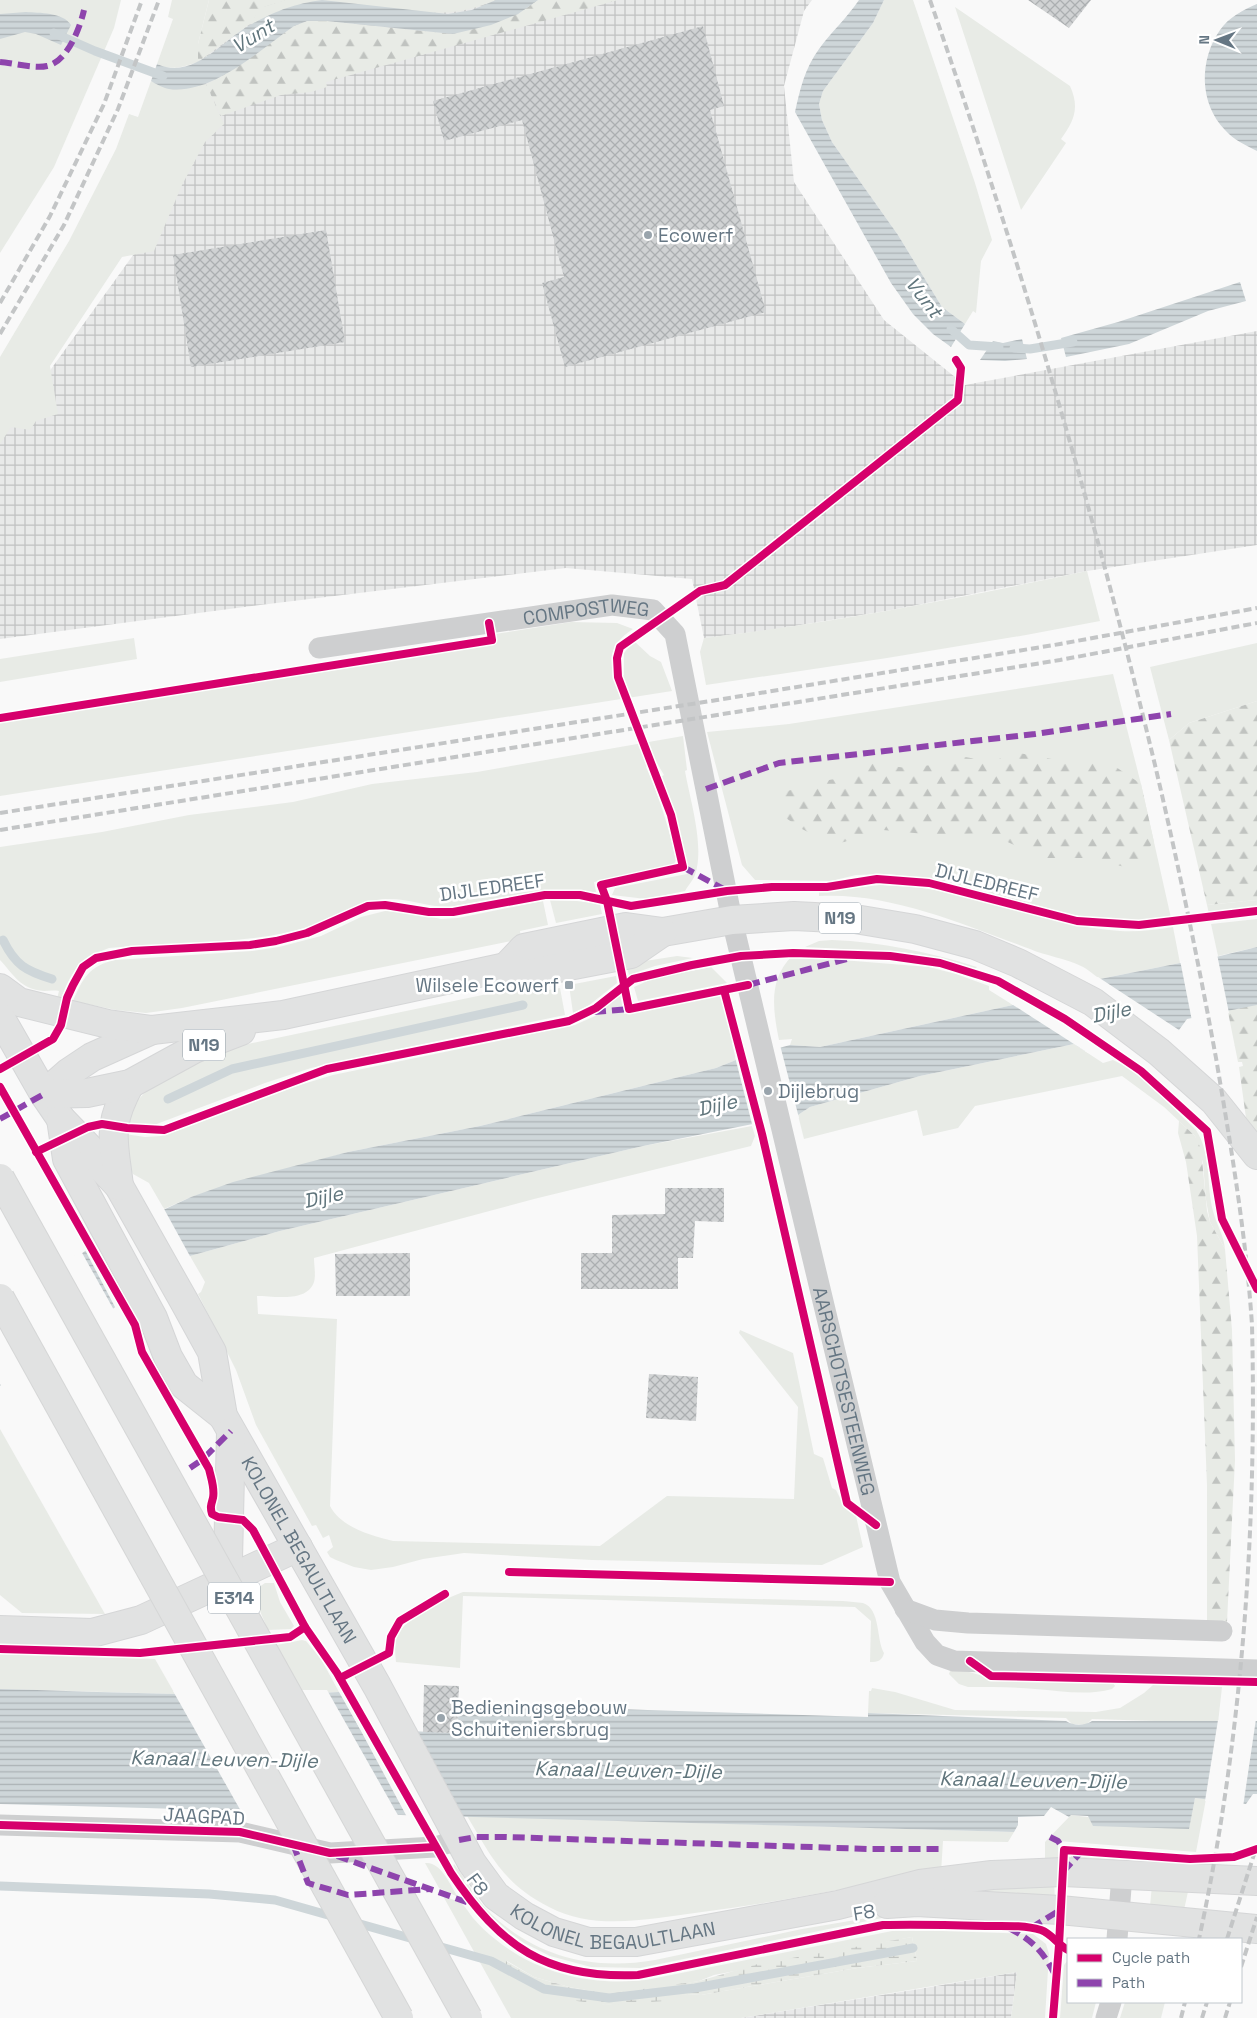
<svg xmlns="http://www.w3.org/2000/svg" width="1257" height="2018" viewBox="0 0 1257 2018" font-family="'Space Grotesk',sans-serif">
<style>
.industrial{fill:url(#industrial-grid)}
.grass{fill:#e8ebe6;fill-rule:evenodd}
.forest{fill:url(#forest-firs)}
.wetland{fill:url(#wetland-marsh)}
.water{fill:url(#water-rules)}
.pier{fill:#f9f9f9}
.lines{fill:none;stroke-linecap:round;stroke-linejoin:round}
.stream{stroke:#ced6d9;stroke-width:9}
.building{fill:url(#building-cross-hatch)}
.secondary-casing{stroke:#d5d6d7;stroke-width:30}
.primary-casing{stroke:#d5d6d7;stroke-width:30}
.street{stroke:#cecfd0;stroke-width:21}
.secondary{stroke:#e1e2e2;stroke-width:28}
.primary{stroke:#e1e2e2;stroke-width:28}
.rail{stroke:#c3c5c6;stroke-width:4;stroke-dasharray:8 4;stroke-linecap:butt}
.highway-bridge-casing{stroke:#d5d6d6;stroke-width:30;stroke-linecap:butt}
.highway-bridge{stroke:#e1e2e2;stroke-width:28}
.quiet{stroke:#8e44ad;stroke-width:6;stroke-dasharray:12 6;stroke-linecap:butt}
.cycleway-casing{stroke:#fff;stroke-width:11}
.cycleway{stroke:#d6006c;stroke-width:8}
.poi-dot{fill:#99a4ac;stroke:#fff;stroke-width:2}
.labels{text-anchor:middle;stroke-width:5;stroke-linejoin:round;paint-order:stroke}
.shield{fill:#fff;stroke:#939fa8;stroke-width:1}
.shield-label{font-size:18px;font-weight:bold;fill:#657683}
.poi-label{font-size:19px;fill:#657683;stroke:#fff;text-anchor:start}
.street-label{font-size:19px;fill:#657683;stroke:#fff}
.water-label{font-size:20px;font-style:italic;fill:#60757c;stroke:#fff}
</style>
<defs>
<pattern id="industrial-grid" width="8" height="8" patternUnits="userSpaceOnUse" patternTransform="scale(1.25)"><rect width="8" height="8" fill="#e8e9e9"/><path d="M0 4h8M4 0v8" fill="none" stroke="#c0c1c2"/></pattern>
<pattern id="forest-firs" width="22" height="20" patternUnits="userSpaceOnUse" patternTransform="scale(1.25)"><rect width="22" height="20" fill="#e8ebe6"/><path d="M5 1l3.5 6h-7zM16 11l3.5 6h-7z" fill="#c0c3c0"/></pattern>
<pattern id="wetland-marsh" width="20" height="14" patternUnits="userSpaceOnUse" patternTransform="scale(1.25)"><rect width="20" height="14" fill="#e8ebe6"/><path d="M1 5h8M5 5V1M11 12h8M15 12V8" fill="none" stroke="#c0c3c0"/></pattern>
<pattern id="water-rules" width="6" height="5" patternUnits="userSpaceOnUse" patternTransform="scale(1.25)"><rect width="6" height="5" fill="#ced6d9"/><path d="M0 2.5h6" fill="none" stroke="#abb2b5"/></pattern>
<pattern id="building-cross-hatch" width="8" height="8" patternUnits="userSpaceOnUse" patternTransform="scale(1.25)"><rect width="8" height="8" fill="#d0d2d3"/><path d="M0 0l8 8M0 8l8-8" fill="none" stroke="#acafb1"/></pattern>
</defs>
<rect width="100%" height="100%" fill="#f9f9f9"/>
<g class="industrial">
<path d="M222,0h590l-8,11 -20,75 10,96 90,138 81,65 292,-54v214l-170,26 -195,39 -122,20 -66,8 -12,-59 -126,-11 -306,37 -260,34v-199l141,-196z"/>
<path d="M1017,1972l-6,46h-270l178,-29z"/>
</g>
<g class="grass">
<path d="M0,0h121l-7,28 -60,139 -54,86z"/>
<path d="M172,0h37l-11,44v18c-15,5 -26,9 -41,2l16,-45 -5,-2z"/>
<path d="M285,0h211c-30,12 -44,14 -76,12l-170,12 10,-16z"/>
<path d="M884,0h29l62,183 17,57 -11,21 -5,52 -3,-2 -8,13 -23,-17 -44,-72 -66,-93 -10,-22 -3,-16 4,-13 50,-68z"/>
<path d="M955,7l115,79c10,22 4,35 -9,53l5,4 -45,67z"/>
<path d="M151,81c24,11 31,8 55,3l18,40 -19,18 -23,43 -28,66 -32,6 -72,109 8,48 -22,7 -6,9 -19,-3 -11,17v-87l69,-116 47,-92 13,-35 9,3z"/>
<path d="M1087,571l13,50 -74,14 -139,23 -181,27 -6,-33 4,-14c129,-15 256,-40 383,-67z"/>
<path d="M571,622l46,1 16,6c-22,15 -23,24 -20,49l11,-3v-22l10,-12 16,15 11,6 11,29 -672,105v-76l497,-78 -2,-8z"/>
<path d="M134,638l3,21 -137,23v-23z"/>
<path d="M1257,643v58l-68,22 -20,17 -19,-73z"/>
<path d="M1113,674l28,110 30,134 -43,3 -55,-6 -128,-34 -57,-7 -32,1 -25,6 -76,-1 -13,-15 -35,-133 82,-8z"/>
<path d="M683,736l4,34 -2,1c5,29 20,75 10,104 -2,5 -7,11 -10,16l-39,8 -34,-4 3,-7 72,-14 -10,-52 -16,-45 3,-2 -7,-12 -11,4c13,29 23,61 30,93l-3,6 -79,16 2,10 -52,-2 -95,17c-25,0 -45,-11 -72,-7 -20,4 -37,15 -56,22 -17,7 -35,11 -52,14 -53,8 -107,7 -160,12 -28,10 -38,23 -48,51h-4l2,-8c-6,-1 -10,0 -15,0 -24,-2 -30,-16 -44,-31v-113l102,-15 87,-17 104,-13 79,-18 105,-12z"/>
<path d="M880,885c22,1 43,2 65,7 58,12 114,35 175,39 18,1 35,-1 53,-4l7,36 -80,16c-6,-4 -12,-10 -19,-13 -16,-8 -35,-10 -51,-17 -65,-24 -140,-57 -211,-53v-4z"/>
<path d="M550,900l27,1 23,3 2,10 -46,9z"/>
<path d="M1257,900v8l-3,1 -45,5 -2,-9z"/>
<path d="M543,901l5,24 -28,6 1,8 -339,69 -36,5 -30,-3 -43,-9c10,-23 16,-35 42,-41l137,-9 27,-4 42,-11 40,-19 24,-6 24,1 32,7 17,-1z"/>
<path d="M1257,919v28l-39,9 -7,-32z"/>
<path d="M832,940c50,2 97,12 145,27l-2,2 -35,-11 -38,-6 -97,-5 14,-6z"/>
<path d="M677,956l16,2 -38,8 -26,9 -3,-11z"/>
<path d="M792,956l137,11 27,7 33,12v4l24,15 -193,42 -30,-2 2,-6 -13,1c-6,-30 -11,-60 13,-84z"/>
<path d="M711,967l16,16 -89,18 -4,-14 18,-8z"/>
<path d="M616,976l1,7 -29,23 -15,7 -4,-28z"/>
<path d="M531,985l2,8 27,-5 5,27 -201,41 -53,12 -46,15 -111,42 -24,-2c1,-42 75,-65 108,-77z"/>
<path d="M620,995l4,19 96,-19 14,47 -2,1 4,17 -20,8 -236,58 -132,26 -157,45 -27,12 -15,-26 -16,-9 -4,-8 -4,-32 20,3 16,-1 96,-38 76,-23 242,-50 20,-9z"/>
<path d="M1074,1044l29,19 10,-3 22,11 61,59c16,25 10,54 17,81 3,13 11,24 12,38l-15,-27 -4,-22 -3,-37 -8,-27 -31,-29 -42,-31 -147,30 -17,22 -35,8 -6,-26 -113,29 -6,-24 12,-8 110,-31z"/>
<path d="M752,1126l3,10 -4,10 -217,53 -220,59c0,7 2,17 0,24 -7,21 -41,14 -57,14l1,18 79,5 -7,187c12,22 40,29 63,35l207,5 67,-50 127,3 4,-92 -59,-74 1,-3 53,23 21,101 9,4 9,30 4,2 8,16 12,10 7,31 -41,18 -230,-5 -128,-7 -41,6 -30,8 -22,3 -17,-3 -18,-7 -6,-3 -3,-5 6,-5 -4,-12 -6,3 -7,-13 -4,1 -56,-101 -20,-55 -38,-76 3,-2 4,-10 -15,-26 90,-25 363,-85z"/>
<path d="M0,1429l105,185 -83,-1 -22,-18z"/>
<path d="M265,1583h9l6,19 14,24 -3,3 -23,1 -16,-38z"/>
<path d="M463,1592l380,9c7,1 14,1 20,2 18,6 13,37 21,50 -2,8 -6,9 -14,9l1,-41 -16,-14 -392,-11 -3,72 -64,-6c-1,-10 -2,-19 2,-28 6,-14 50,-37 65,-42z"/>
<path d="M302,1640l4,1 15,18 18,33 -40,1 -24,-44 2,-4z"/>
<path d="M0,1654l155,5 20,35 -175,-5z"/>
<path d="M962,1670l28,8 122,3 3,5 -3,3c-25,7 -51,2 -77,0 -22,-2 -45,-2 -67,-2l-9,-3 -10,-10 1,-3z"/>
<path d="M1153,1685l69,2 -4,36 -126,-4 -6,6 -14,-1 -6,-6 -198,-5 1,-22h2l1,-3 23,4 60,18 141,2 24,-4 24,-15z"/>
<path d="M1195,1798l11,1 -10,53 -138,-11v21h-13v-20l26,-27 117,14z"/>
<path d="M467,1816l547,16 -6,10 -65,-1 -2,32c-80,11 -159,29 -239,39 -50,6 -106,20 -153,-5 -45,-23 -57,-49 -82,-91z"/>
<path d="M1071,1856l122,9 -122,-3z"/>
<path d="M425,1863c16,-2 25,22 33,34l-19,-9z"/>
<path d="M454,1864c12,15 20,32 33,46 47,47 104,61 168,50l147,-31 89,-15 157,8 -128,-5 -38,1 -242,50 -49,-1 -41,-11 -26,-13 -14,-10 -29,-26 -28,-40z"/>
<path d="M1054,1881l1,19 -128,-8z"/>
<path d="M1152,1885l37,2 -5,23 -34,-4z"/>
<path d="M443,1896c5,2 13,4 18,7 4,3 8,10 12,15 7,8 14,15 22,21 43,35 97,47 151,41l246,-49h50l91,3 13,10 3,10 -4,64h-34l6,-46 -276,46h-230zM912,1937l5,24 -60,7 -156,27 -14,-1 -82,11 -100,-33 2,-11 27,16 35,10 39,7 62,-8 29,-5 15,-6z"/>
<path d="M1068,1960v42h28l-4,16h-32l4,-53z"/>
<path d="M1125,2002h40l-4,16h-41z"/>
</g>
<g class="forest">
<path d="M209,0h76l-24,8 -11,16 -52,38v-18z"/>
<path d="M538,0h80l-292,82 1,5 -16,5 -30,3 -60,21 -15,-32 18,-9 70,-49 13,-5h20l126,13 65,-20z"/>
<path d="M1257,701v199l-50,5 -38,-165 20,-17z"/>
<path d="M1013,752l44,8 50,1 34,23 13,58 -24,26 -47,-10h-40l-55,-25 -53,2 -52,-5 -49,15 -32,-16 -22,-15 4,-22 33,-10 24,-4 26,-15 40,5 32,-4 26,-7 28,5z"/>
<path d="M1257,1002v131l-11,-15 -7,-51 4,-1 -1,-4h-4l-11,-55z"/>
<path d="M1179,1121l16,15 6,13 6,62 3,11 15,27 7,81 3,130 -8,162 -20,-1v-136l-10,-249 -11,-74 -8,-29z"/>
</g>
<path class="wetland" d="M912,1937l5,24 -60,7 -156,27 -14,-1 -22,7 -60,4 -28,-4 -32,-10 -40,-20 1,-10 28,16 35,10 39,7 91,-13 59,-17z"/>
<g class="water">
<path d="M322,0l126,14 24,-4 24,-10h42l-20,14 -27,11 -38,9 -126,-13h-20l-13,5c-33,23 -82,69 -125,63 -6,-1 -13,-5 -18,-8l6,-17c37,17 66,-25 95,-40 26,-14 42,-20 70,-24z"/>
<path d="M859,0h25l-11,23 -50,68 -4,13 3,16 10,22 66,93 44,72 23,17 -14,23 -18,-13 -20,-20 -22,-31 -96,-171c5,-23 10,-44 24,-63 12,-17 28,-31 40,-49z"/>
<path d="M1257,4v147c-12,-6 -23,-11 -32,-21 -26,-27 -26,-70 -5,-100 9,-13 23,-20 37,-26z"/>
<path d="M26,12c13,1 37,0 45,13l-10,20 -25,-11 -11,-2 -25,7v-25z"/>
<path d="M1240,282l6,19 -38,10 -79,33 -63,13 -5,-19 57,-16z"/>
<path d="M1022,339l5,20 -22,2 -25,-1 13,-19 10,2z"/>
<path d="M1257,947v58l-70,14 -8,11 -94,21 -11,-7 -154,32 -110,31 -12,8 -155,31 -363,85 -90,25 -190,130v-75l105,-74 86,-40 42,-15 115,-30 132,-26 236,-58 20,-8 54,-15 30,2 193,-42 87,-26 80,-16 7,1z"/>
<path d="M0,1689c113,3 227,9 339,3l21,37 97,4 2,-29 409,13v-4l198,8c8,5 18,5 26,0h165v73h-4l-7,10 -51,-6 -6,31 -96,-3 -5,-10 -17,-1 -2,2 -18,-10 -7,9 -26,1v8l-4,7 -1014,-28z"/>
</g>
<g class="pier">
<path d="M1217,954l12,59 -37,8 -12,-61 7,2z"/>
<path d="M1098,977l81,53 -3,3 -88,20 -78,-50z"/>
<path d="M780,1045l19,73 -46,10 -18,-71z"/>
<path d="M163,1207l28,51 -75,51 -32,-61 20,-13z"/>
<path d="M81,1251l33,59 -112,78 -2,-4v-76z"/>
<path d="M299,1690h28l72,127 -157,-4 -69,-122z"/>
<path d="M348,1702l13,24 55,3 47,89 -56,-1 -61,-114z"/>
<path d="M1256,1719l-13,88 -38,-6 13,-81z"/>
</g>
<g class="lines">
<g class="stream">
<path d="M54,33l41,18 68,25"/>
<path d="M951,329l18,16 30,2"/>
<path d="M1014,348l16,1 43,-7"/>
<path d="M3,940c12,25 23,31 49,39"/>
<path d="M168,1099l64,-30 291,-64"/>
<path d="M0,1886l209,8 66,6 60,17"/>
<path d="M353,1922l64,18"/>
<path d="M434,1945l57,16 53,28 65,9 86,-10 218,-40"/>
</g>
</g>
<g class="building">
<path d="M1028,0h63l-22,28z"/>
<path d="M703,26l21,80 -14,4 56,202 -201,55 -23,-84 22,-6 -42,-157 -78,21 -11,-40z"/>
<path d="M326,230l19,112 -154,25 -18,-112z"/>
<path d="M665,1188h59v34l-29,-1 -2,37h-15v31h-97v-36h31v-38l53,-1z"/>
<path d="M410,1253v43h-74l-1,-42z"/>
<path d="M649,1374l49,3 -2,44 -50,-3z"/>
<path d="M424,1685l35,1 -2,47 -34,-1z"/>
</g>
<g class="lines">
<g class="secondary-casing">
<g id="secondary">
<path id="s2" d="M152,1030l-60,27 -24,16 -24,21 17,25 27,28 12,19 19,20 65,115 28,51 11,64 154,270 95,177 24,33 28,20 30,16 34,10h48l202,-37 82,-21 72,-9 71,-3 194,9"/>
<path d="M61,1119l6,40 86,159 15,39 16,28 39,31"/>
<path d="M119,1186c-5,-45 -13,-59 11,-102"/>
<path d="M218,1585l10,-25 3,-128"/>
<path d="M0,1630l92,3 49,-13 157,-73"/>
<path d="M887,1904l30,-2 143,8 197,19"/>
</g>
</g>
<g class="primary-casing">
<g id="primary">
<path d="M506,967l18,-19 102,-21 37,5 69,-12 62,-4 61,3 60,10 60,16 43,18 75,39 66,50 55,49 43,54"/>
<path d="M0,988l19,14 89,22 44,6 131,-15 223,-48 21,7 104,-20 32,-22"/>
<path d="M0,1017l44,77 43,-1 43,-9 64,-35 47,-18"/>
</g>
</g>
<g class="street">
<path id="s1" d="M319,648l293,-43 41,5 22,24 57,286 158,662 35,60 12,13 17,6 303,9"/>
<path d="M905,1609l30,11 33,3 254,8"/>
<path d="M0,1825l240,7 90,21 105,-6 24,-7"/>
<path d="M1117,1939l5,-64"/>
<path d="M1106,2018l5,-16"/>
</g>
<use href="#secondary" class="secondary"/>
<use href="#primary" class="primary"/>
<g class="rail">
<path d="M930,0c87,251 163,507 225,765 23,98 43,195 61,293 15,89 30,177 36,267 5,204 -10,415 -53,614"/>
<path d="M0,303l50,-87 54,-112 38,-104"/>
<path d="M0,334l64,-109 54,-116 41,-109"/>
<path d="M0,813l717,-113 343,-56 197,-36"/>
<path d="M0,830l1060,-170 197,-37"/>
<path d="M1227,1939l30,-94"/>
<path d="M1241,1967l16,-50"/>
<path d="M1181,2018l4,-16"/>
<path d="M1202,2018l5,-16"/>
<path d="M1225,2018l5,-16"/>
</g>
<g class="highway-bridge-casing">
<g id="highway-bridge">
<path d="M0,1178l468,840"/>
<path d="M0,1298l399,720"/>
</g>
</g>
<use href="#highway-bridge" class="highway-bridge"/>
<g class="quiet">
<path d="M0,62c13,1 35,7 47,4 20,-4 33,-38 37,-56"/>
<path d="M706,789l73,-26 256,-29 136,-20"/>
<path d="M683,867l44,24"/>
<path d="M748,985l99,-26"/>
<path d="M594,1012l35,-3"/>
<path d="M0,1119l44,-25"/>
<path d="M190,1468l13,-9 28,-28"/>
<path d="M1050,1837l8,4 6,9"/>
<path d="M459,1840l17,-3h30l364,12h72"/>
<path d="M293,1844l15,39 40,12 82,-6"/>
<path d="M337,1856l135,48"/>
<path d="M1063,1872l19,-21"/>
<path d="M1009,1928c24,13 34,23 46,47"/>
<path d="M1031,1928l29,-18"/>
</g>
<g class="cycleway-casing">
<g id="cycleway">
<path d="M0,718l492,-78 -3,-17"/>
<path d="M748,985l-119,24 -22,-108 -6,-16 82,-18 -12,-52 -53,-138 -1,-19 3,-11 80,-56 25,-6 233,-185 3,-32 -5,-8"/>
<path d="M724,990l38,144 85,369 29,22"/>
<path d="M0,1069l53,-30 8,-14 6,-27 6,-13 10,-18 13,-9 36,-7 118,-6 26,-4 31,-8 61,-27 17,-1 44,7h24l92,-17h35l51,11 96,-15 45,-4h55l50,-8 52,4 148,38 62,4 118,-14"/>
<path d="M0,1087l135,238 7,27 67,117c2,9 6,19 4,29 -2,7 -3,9 -1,16l6,3 25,3 10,10 52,97 32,46 114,200c50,74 95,106 187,102l245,-50c35,-1 69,0 104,1 18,0 37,-1 54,4 11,4 16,14 27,20"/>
<path d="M36,1152l52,-25 14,-3 25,4 37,2 163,-61 242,-48 27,-13 37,-29 59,-14 49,-9 52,-3 97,3 50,7 58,18 67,38 76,52 66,60 15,88 35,70"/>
<path d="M509,1572l381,10"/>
<path d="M0,1649l140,4 150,-16 15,-10"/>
<path d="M970,1661l21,15 266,6"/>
<path d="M340,1678l49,-25 2,-16 9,-16 45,-27"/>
<path d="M0,1825l240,7 90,21 105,-6"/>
<path d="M1053,2018l6,-73 5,-95 126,9 44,-2 23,-8"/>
</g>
</g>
<use href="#cycleway" class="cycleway"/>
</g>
<g class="poi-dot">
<circle cx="648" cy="235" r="5"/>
<rect x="564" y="980" width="10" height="10" rx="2.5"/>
<circle cx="768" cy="1091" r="5"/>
<circle cx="441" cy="1718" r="5"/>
</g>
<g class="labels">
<g class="shield">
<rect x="819" y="902.5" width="42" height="31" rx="4"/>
<rect x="183" y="1029.5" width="42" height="31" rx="4"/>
<rect x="208" y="1582.5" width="52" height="31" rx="4"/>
</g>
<g class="shield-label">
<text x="840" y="924">N19</text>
<text x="204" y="1051">N19</text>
<text x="234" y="1604">E314</text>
</g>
<g class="poi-label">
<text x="658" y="242">Ecowerf</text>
<text x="559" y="992" text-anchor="end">Wilsele Ecowerf</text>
<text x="778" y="1098">Dijlebrug</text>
<text x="451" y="1714">Bedieningsgebouw<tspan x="451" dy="22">Schuiteniersbrug</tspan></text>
</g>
<g class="street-label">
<text dy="7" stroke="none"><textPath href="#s1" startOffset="270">COMPOSTWEG</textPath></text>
<text transform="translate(987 882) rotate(14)" y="7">DIJLEDREEF</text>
<text transform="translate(492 887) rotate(-8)" y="7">DIJLEDREEF</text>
<text dy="7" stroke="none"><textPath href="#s1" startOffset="1146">AARSCHOTSESTEENWEG</textPath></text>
<text dy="7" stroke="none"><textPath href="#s2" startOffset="655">KOLONEL BEGAULTLAAN</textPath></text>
<text transform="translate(204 1816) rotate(3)" y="7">JAAGPAD</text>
<text transform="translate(478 1884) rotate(54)" y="7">F8</text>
<text transform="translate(864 1912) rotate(-9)" y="7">F8</text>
<text dy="7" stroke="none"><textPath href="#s2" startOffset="1180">KOLONEL BEGAULTLAAN</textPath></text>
</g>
<g class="water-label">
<text transform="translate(253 36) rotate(-32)" y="7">Vunt</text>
<text transform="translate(924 297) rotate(52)" y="7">Vunt</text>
<text transform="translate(1111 1012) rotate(-12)" y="7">Dijle</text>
<text transform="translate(717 1105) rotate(-13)" y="7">Dijle</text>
<text transform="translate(323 1197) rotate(-13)" y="7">Dijle</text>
<text transform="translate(224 1759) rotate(1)" y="7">Kanaal Leuven-Dijle</text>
<text transform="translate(628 1770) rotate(1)" y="7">Kanaal Leuven-Dijle</text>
<text transform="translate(1033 1780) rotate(1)" y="7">Kanaal Leuven-Dijle</text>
</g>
</g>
<rect x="1067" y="1938" width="175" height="65" fill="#ffffff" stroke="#c1c8cd"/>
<rect x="1077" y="1954" width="25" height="8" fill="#d6006c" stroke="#c1c8cd"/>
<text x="1112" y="1963" font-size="15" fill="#657683">Cycle path</text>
<rect x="1077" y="1979" width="25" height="8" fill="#8e44ad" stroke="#c1c8cd"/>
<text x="1112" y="1988" font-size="15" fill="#657683">Path</text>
<g transform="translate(1217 40) rotate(271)" stroke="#ffffff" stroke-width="4" paint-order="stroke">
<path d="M0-4L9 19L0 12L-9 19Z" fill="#657683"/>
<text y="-8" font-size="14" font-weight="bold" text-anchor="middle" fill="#657683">N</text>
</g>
</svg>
